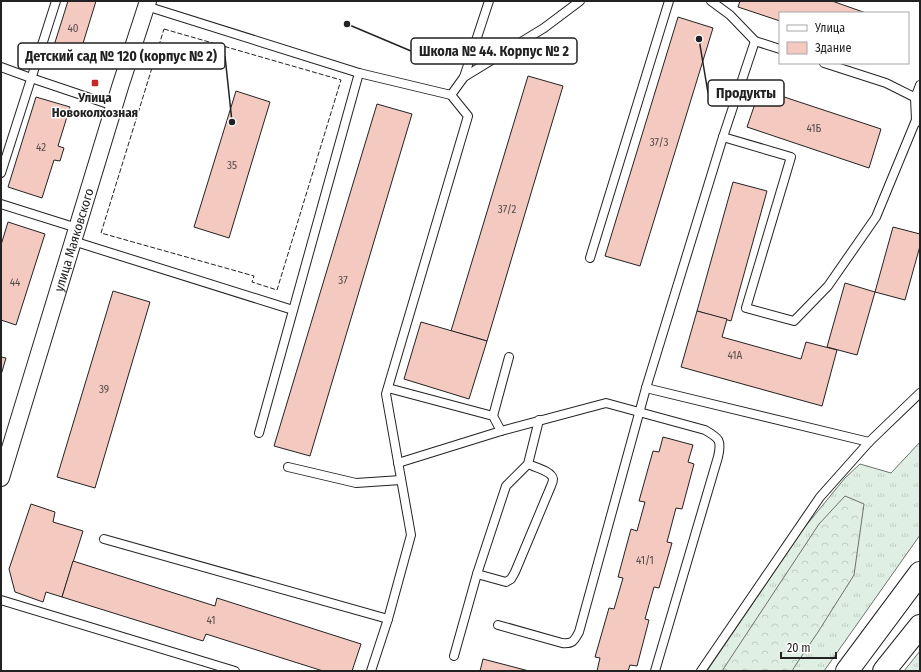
<svg xmlns="http://www.w3.org/2000/svg" width="921" height="672" viewBox="0 0 921 672" font-family="'Fira Sans Condensed',sans-serif">
<style>
.grass{fill:url(#grass-tufts);stroke:#6f6f6f}
.forest{fill:url(#forest-crowns);stroke:#6f6f6f}
.building{fill:#f3c9c0;stroke:#222}
.lines{fill:none;stroke-linecap:round;stroke-linejoin:round}
.service-casing{stroke:#222;stroke-width:10}
.minor-casing{stroke:#222;stroke-width:18}
.primary-casing{stroke:#222;stroke-width:24}
.service{stroke:#fff;stroke-width:8}
.minor{stroke:#fff;stroke-width:16}
.primary{stroke:#fff;stroke-width:22}
.fence{stroke:#222;stroke-width:1;stroke-dasharray:5 2;stroke-linecap:butt}
.poi-dot{fill:#c62828;stroke:#fff;stroke-width:1.5}
.labels{text-anchor:middle;stroke-width:3;stroke-linejoin:round;paint-order:stroke}
.number-label{font-size:11px;fill:#564c4a}
.poi-label{font-size:13px;font-weight:bold;fill:#222;stroke:#fff}
.street-label{font-size:13px;fill:#222;stroke:#fff}
.leader{fill:none;stroke:#222;stroke-width:1.5}
.callout-dot{fill:#222;stroke:#fff;stroke-width:1.5}
.callout{fill:#fff;stroke:#222;stroke-width:1.5}
.callout-label{font-size:14px;text-anchor:middle;font-weight:bold;fill:#222}
</style>
<defs>
<pattern id="grass-tufts" width="24" height="20" patternUnits="userSpaceOnUse"><rect width="24" height="20" fill="#e0efe3"/><path d="M3 7l-1-3M5 7V3M7 7l1-3M15 17l-1-3M17 17v-4M19 17l1-3" fill="none" stroke="#c0cdc2"/></pattern>
<pattern id="forest-crowns" width="20" height="18" patternUnits="userSpaceOnUse"><rect width="20" height="18" fill="#e0efe3"/><path d="M2 6a3 3 0 1 1 6 0M12 15a3 3 0 1 1 6 0" fill="none" stroke="#c0cdc2"/></pattern>
</defs>
<rect width="100%" height="100%" fill="#fff"/>
<g class="grass">
<path d="M920,442v93l-96,136h-117l97,-143 41,-50 15,-14 31,9z"/>
<path d="M920,651v20h-16z"/>
</g>
<path class="forest" d="M845,496l19,8 -10,71 -36,57 -23,34 -3,5h-70l97,-147z"/>
<g class="building">
<path d="M68,1h28l-19,62 -26,-8z"/>
<path d="M740,1h92l34,12h-86v8l-42,-14z"/>
<path d="M678,17l35,11 -73,238 -35,-10z"/>
<path d="M528,76l35,10 -76,255 -36,-10z"/>
<path d="M760,89l121,40 -12,39 -122,-41z"/>
<path d="M236,91l34,11 -41,136 -35,-11z"/>
<path d="M36,97l34,10 -12,39 6,2 -4,13 -6,-1 -12,38 -34,-11z"/>
<path d="M377,104l35,10 -102,342 -36,-10z"/>
<path d="M733,182l34,9 -36,130 -34,-10z"/>
<path d="M8,222l37,12 -29,91 -15,-5v-75z"/>
<path d="M893,227l27,7v12l-15,54 -30,-8z"/>
<path d="M845,283l30,9 -18,63 -30,-8z"/>
<path d="M113,291l37,11 -55,186 -38,-11z"/>
<path d="M697,311l30,8 -5,18 79,22 5,-17 31,8 -15,56 -141,-39z"/>
<path d="M421,322l66,19 -18,58 -65,-20z"/>
<path d="M1,357l5,1 -5,17z"/>
<path d="M663,437l30,8 -5,17 6,2 -12,45 -6,-1 -9,34 5,1 -13,45 -5,-1 -9,32 4,1 -12,46 -7,-1 -2,6h-31l3,-13 -5,-1 14,-49 5,1 9,-31 -5,-1 13,-48 6,2 8,-29 -6,-1 14,-50 6,1z"/>
<path d="M31,504l24,8 -2,10 30,9 -21,66 -16,-5 -3,10 -28,-10 -6,-23z"/>
<path d="M73,561l142,45 2,-8 144,46 -9,27h-29l-117,-37 -3,7 -141,-44z"/>
<path d="M483,659l46,12h-49z"/>
</g>
<g class="lines">
<g class="service-casing">
<g id="service">
<path d="M711,1l19,14 25,26 25,8"/>
<path d="M146,6l213,67"/>
<path d="M824,63l62,20 34,17"/>
<path d="M1,67l30,11 83,28"/>
<path d="M464,77l80,-49 36,-27"/>
<path d="M920,122l-4,-2 -1,-22 5,-13"/>
<path d="M723,137l68,20 -45,151 48,13 34,-35 48,-69 40,-97"/>
<path d="M1,173l55,-172"/>
<path d="M1,204l76,24"/>
<path d="M73,241l220,69"/>
<path d="M590,258l79,-257"/>
<path d="M388,388l105,28 8,15"/>
<path d="M646,388l223,54"/>
<path d="M493,416l16,-59"/>
<path d="M259,433l100,-360 92,22"/>
<path d="M398,463l103,-32 105,-28 99,27c14,8 17,10 13,27l-63,214"/>
<path d="M288,467l68,16 45,-3"/>
<path d="M104,539l284,80"/>
<path d="M477,574l29,8 5,-3 4,-7 36,-86c1,-2 2,-4 2,-7 -1,-8 -19,-12 -25,-15"/>
<path d="M1,600l234,71"/>
<path d="M498,625l64,18c11,1 12,-2 17,-11l67,-244 77,-251 32,-96"/>
<path d="M454,656l23,-82 29,-88 22,-22 11,-44"/>
<path d="M371,671l17,-52 23,-84 -25,-141 82,-278 -17,-21 13,-18 25,-76"/>
<path d="M701,671l119,-174 49,-55 51,-49"/>
</g>
</g>
<g class="minor-casing">
<g id="minor">
<path id="s1" d="M1,478l119,-391 28,-86"/>
</g>
</g>
<g class="primary-casing">
<g id="primary">
<path d="M847,671l73,-98"/>
<path d="M884,671l36,-45"/>
</g>
</g>
<use href="#service" class="service"/>
<use href="#minor" class="minor"/>
<use href="#primary" class="primary"/>
<path class="fence" d="M164,29l177,51 -64,210 -25,-8 2,-6 -153,-43z"/>
</g>
<rect class="poi-dot" x="91" y="79" width="8" height="8" rx="2"/>
<g class="labels">
<g class="number-label">
<text x="73" y="32">40</text>
<text x="814" y="132">41Б</text>
<text x="659" y="146">37/3</text>
<text x="41" y="151">42</text>
<text x="232" y="169">35</text>
<text x="507" y="213">37/2</text>
<text x="343" y="284">37</text>
<text x="15" y="286">44</text>
<text x="735" y="359">41А</text>
<text x="104" y="393">39</text>
<text x="645" y="564">41/1</text>
<text x="211" y="624">41</text>
</g>
<g class="poi-label">
<text x="95" y="102">Улица<tspan x="95" dy="15">Новоколхозная</tspan></text>
</g>
<g class="street-label">
<text dy="5" stroke="none"><textPath href="#s1" startOffset="249">улица Маяковского</textPath></text>
</g>
</g>
<path class="leader" d="M347 24L411 51M232 122L225 56M699 39L708 93"/>
<g class="callout-dot">
<circle cx="347" cy="24" r="4"/>
<circle cx="232" cy="122" r="4"/>
<circle cx="699" cy="39" r="4"/>
</g>
<g class="callout">
<rect x="411" y="38" width="166" height="26" rx="4"/>
<rect x="18" y="43" width="207" height="26" rx="4"/>
<rect x="708" y="80" width="76" height="26" rx="4"/>
</g>
<g class="callout-label">
<text x="494" y="56">Школа № 44. Корпус № 2</text>
<text x="121" y="61">Детский сад № 120 (корпус № 2)</text>
<text x="746" y="98">Продукты</text>
</g>
<rect width="921" height="672" fill="none" stroke="#222222" stroke-width="4"/>
<rect x="779" y="12" width="130" height="52" fill="#ffffff" stroke="#a7a7a7"/>
<rect x="787" y="25" width="20" height="6" fill="#ffffff" stroke="#a7a7a7"/>
<text x="815" y="32" font-size="12" fill="#222222">Улица</text>
<rect x="787" y="42" width="20" height="12" fill="#f3c9c0" stroke="#a7a7a7"/>
<text x="815" y="52" font-size="12" fill="#222222">Здание</text>
<path d="M781 652v6h55v-6" fill="none" stroke="#222222" stroke-width="2"/>
<text x="787" y="652" font-size="12" fill="#222222" stroke="#ffffff" stroke-width="3" paint-order="stroke">20 m</text>
</svg>
